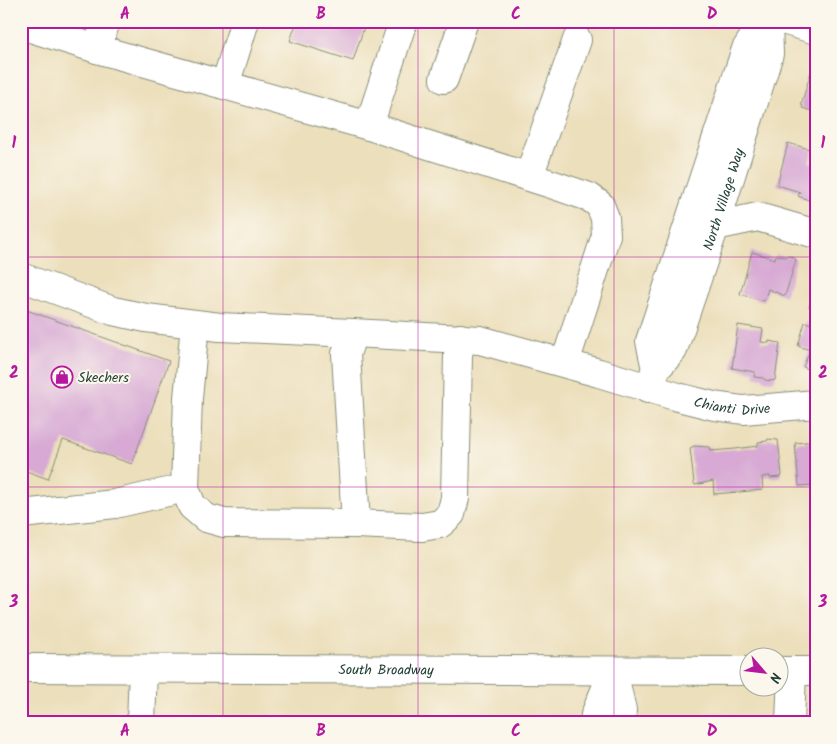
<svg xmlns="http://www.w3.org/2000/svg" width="837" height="744" viewBox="0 0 837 744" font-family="Kalam,sans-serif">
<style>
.building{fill:#d7a9d4}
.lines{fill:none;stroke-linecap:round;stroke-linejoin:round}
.minor-casing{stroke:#868e78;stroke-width:30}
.major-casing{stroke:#868e78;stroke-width:30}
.minor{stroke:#fff;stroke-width:28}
.major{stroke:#fff;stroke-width:28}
.grid{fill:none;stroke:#b5179e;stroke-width:1;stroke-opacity:0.55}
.labels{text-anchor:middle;stroke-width:4;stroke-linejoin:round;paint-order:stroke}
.street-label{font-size:14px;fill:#1f3d34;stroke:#fbf7ec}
.poi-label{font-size:14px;fill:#1f3d34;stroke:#fbf7ec;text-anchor:start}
.neatline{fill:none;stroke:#b5179e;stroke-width:2}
.grid-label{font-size:16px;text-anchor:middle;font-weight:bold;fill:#b5179e}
</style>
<rect width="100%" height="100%" fill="#fbf7ec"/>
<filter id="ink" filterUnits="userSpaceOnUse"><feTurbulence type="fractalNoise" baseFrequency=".02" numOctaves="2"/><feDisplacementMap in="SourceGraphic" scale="10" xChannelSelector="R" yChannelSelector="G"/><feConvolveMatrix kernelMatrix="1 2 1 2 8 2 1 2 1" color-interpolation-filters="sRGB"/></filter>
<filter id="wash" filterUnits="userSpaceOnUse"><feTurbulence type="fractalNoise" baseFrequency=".0096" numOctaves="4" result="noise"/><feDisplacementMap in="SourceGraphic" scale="20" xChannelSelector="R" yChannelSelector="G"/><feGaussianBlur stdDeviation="1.12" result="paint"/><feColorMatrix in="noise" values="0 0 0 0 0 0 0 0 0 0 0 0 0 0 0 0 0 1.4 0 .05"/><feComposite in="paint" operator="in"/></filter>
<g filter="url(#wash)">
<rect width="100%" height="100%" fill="#ecdfbc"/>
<g id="blocks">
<g class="building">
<path d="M297,21h69l-13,40 -63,-20z"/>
<path d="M816,70v40l-3,-1 -1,2 -10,-3 1,-2 -2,-1 10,-33z"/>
<path d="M788,143l25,7 -4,12 7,2v37l-2,1 -16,-6 2,-4 -23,-7z"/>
<path d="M752,252l23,7 1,-4 9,2 3,-1 5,1 3,3 -11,36 -17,-7 -4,12 -24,-7z"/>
<path d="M816,284v25l-7,-2z"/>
<path d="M21,308l148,53 -37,103 -69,-24 -15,39 -27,-10z"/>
<path d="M805,322l11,3v47l-13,-5 7,-17 -12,-4z"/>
<path d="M738,325l25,4 -2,13 8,1v-2l11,2 -5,37 -4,1 -6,-1 -2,-2 -9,-1 1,-5 -23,-4z"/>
<path d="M768,439l10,1 4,35 -2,2 -10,1v-2l-8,1 1,13 -49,4 -1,-13 -18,4 -1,-2 -4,-35 4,-2 16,1 1,4 24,-2 23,-3v-4l9,-1z"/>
<path d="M816,441v44l-17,1 -4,-43z"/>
<path d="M264,717l65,4v2h-65z"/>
</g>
</g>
</g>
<g filter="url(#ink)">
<use href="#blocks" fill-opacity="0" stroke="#868e78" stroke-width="1"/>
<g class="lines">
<g class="minor-casing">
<g id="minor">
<path d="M786,21l30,9"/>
<path d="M21,25l76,24 272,77 182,58 38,13 11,8 5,13 1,17 -41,128"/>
<path d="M97,49l9,-28"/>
<path d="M444,79l20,-58"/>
<path d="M225,85l20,-64"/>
<path d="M369,126l34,-105"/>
<path d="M529,176l48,-136"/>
<path d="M715,226l43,-9 58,17"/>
<path id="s1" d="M21,277l92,34 33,7 74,9 133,6 127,7 119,33 79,24 36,9 29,4 73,-6"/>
<path d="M195,325l-7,73 -3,90 7,18 14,12 18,5 132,1 66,3 18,-3 11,-10 4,-16 3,-142 2,-18"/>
<path d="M353,333l-7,21 10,170"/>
<path d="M656,369l-6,-28 96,-292 18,-28"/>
<path id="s2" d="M648,389l8,-20 17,-19 42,-124 54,-172 -1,-33"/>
<path d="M21,514l94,-10 70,-16"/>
<path d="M613,671l9,39 -1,13"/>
<path d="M141,723l2,-54"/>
<path d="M594,723l1,-8 18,-44"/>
<path d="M790,723l2,-52"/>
</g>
</g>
<g class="major-casing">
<g id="major">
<path id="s3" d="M21,668l729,3"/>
<path d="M780,671h36"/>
</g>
</g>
<use href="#minor" class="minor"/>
<use href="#major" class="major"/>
</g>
</g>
<path class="grid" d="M223,21v702M418,21v702M614,21v702M21,257h795M21,487h795"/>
<defs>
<g id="shop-ring" transform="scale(1.125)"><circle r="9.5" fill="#fbf7ec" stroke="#b5179e" stroke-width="1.5"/><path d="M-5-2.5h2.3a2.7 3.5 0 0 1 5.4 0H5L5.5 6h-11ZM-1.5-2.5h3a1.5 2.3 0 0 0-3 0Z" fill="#b5179e"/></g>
</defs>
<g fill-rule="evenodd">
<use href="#shop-ring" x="62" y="377"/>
</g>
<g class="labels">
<g class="street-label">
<text dy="5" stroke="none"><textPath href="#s2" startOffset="206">North Village Way</textPath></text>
<text dy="5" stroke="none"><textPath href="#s1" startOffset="728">Chianti Drive</textPath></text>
<text dy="5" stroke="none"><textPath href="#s3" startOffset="365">South Broadway</textPath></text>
</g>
<g class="poi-label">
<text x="78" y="382">Skechers</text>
</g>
</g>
<rect width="837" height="744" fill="none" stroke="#fbf7ec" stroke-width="55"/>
<g transform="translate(764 672) rotate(118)"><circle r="24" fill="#fbf7ec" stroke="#a3ada2"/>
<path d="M0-4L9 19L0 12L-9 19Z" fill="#b5179e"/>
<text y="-8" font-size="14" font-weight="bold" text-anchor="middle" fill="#1f3d34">N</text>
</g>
<rect x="28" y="28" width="782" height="688" class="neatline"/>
<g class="grid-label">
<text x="125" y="19">A</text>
<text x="321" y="19">B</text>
<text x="516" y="19">C</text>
<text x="712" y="19">D</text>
<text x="14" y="148">1</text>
<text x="823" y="148">1</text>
<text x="14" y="378">2</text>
<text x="823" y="378">2</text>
<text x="14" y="607">3</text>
<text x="823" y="607">3</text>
<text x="125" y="736">A</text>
<text x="321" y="736">B</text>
<text x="516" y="736">C</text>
<text x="712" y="736">D</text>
</g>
</svg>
